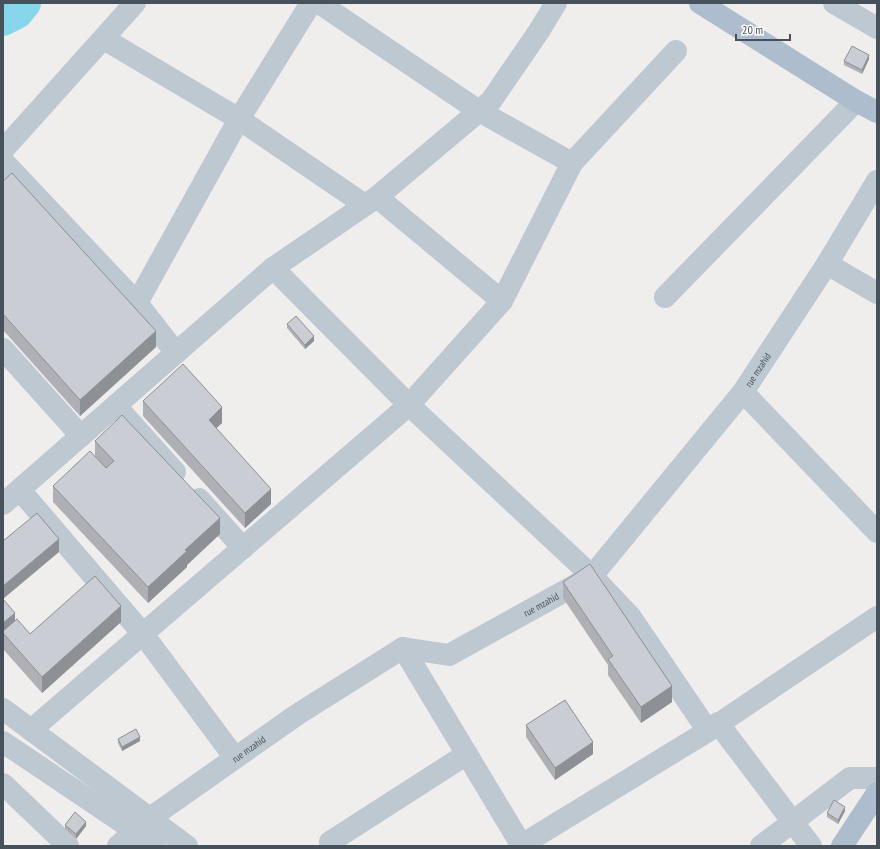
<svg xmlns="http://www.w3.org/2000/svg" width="880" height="849" viewBox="0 0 880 849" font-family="'PT Sans Narrow',sans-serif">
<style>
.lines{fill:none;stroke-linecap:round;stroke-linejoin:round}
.river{stroke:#87d7ec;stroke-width:32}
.minor{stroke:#bec8d0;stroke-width:22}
.major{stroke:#adbdcd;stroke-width:22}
.wall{fill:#aeb0b5}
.shaded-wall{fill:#8d9094}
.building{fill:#cacdd3;stroke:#8d9094}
.labels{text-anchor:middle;stroke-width:3;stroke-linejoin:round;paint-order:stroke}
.street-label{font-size:10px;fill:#46515b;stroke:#fff}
</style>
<rect width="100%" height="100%" fill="#f0eded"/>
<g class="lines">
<path class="river" d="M3,20l14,-7 8,-10"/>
<g class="minor">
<path d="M319,3l160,108 93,52"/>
<path d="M834,3l43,25"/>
<path d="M104,39l135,80 126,86"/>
<path d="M3,150l132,-147"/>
<path d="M3,161l134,142 39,50"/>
<path d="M377,197l125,104"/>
<path d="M827,264l50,29"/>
<path d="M273,268l136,137 183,171 38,40 78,115"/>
<path d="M665,297l191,-196"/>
<path d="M137,303l102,-184 72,-116"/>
<path d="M3,349l78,87"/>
<path d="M743,392l134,140"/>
<path d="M116,406l59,66"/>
<path d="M20,490l123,144 92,124"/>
<path d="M199,499l44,49"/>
<path d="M3,504l270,-236 104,-71 114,-96 48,-70 17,-28"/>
<path d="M403,648l119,198"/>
<path d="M3,709l184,137"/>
<path d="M718,723l93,123"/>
<path d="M31,730l378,-325 93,-104 70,-138 104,-112"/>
<path d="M3,742l132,89 20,15"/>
<path d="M3,784l65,62"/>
<path d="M330,842l137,-88"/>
<path id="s1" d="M118,846l32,-28 148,-104 105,-66 46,7 143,-79 151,-184 84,-128 50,-83"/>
<path d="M520,846l188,-115 169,-114"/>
<path d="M761,846l89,-68h27"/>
</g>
<g class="major">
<path d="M700,3l156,98 21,11"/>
<path d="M842,846l35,-53"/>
</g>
</g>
<g class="wall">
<path d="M869,59l-7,15 -18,-9v-4z"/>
<path d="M3,181l153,166 -76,69 -77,-86z"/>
<path d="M287,324l27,17 -9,8 -18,-21z"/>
<path d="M143,401l79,22 -6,5 55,76 -26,24 -102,-112z"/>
<path d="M95,441l125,93 -33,31v2l-39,36 -95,-101v-16l42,-30z"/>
<path d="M563,582l109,120 -31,21 -33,-48v-10l-45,-67z"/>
<path d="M3,599l12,22 15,13 91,-12 -79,71 -39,-44z"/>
<path d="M526,725l67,29 -38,26 -29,-43z"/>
<path d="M118,739l22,2 -18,10 -4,-8z"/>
<path d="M845,811l-7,13 -11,-7v-4z"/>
<path d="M65,825l21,1 -10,13 -11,-10z"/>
</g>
<g class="shaded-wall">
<path d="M869,55v4l-7,15v-4z"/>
<path d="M156,331v16l-76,69v-16z"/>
<path d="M314,336v5l-9,8v-4z"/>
<path d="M222,407v16l-13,12v-15z"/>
<path d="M271,489v15l-26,24v-15z"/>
<path d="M220,518v16l-33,31v2l-39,36v-16l37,-37z"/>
<path d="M59,539v13l-56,47v-13z"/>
<path d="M121,606v16l-79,71v-16z"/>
<path d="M15,613v12l-12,8v-10z"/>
<path d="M672,686v16l-31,21v-16z"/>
<path d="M140,737v4l-18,10v-4z"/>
<path d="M593,742v12l-38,26v-12z"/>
<path d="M845,807v4l-7,13v-4z"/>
<path d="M86,822v4l-10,13v-5z"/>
</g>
<g class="building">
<path d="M852,46l17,9 -7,15 -18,-9z"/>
<path d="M12,173l144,158 -76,69 -77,-86v-133z"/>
<path d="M296,316l18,20 -9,9 -18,-21z"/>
<path d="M183,364l39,43 -13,13 62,69 -26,24 -102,-112z"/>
<path d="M122,415l98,103 -35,32 2,1 -39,36 -95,-101 37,-35 16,17 8,-7 -19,-20z"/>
<path d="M37,513l22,26 -56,47v-45z"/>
<path d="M590,564l82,122 -31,21 -33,-48 5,-3 -50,-74z"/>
<path d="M95,576l26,30 -79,71 -39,-44v-2l14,-12 13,15z"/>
<path d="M3,599l12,14 -12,10z"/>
<path d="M565,700l28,42 -38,26 -29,-43z"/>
<path d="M136,729l4,8 -18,10 -4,-8z"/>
<path d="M834,800l11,7 -7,13 -11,-7z"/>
<path d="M75,812l11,10 -10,12 -11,-9z"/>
</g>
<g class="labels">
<g class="street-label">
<text dy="4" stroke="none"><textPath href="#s1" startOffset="822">rue mzahid</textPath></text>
<text dy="4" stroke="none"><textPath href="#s1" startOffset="499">rue mzahid</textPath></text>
<text dy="4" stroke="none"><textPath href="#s1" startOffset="163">rue mzahid</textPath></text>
</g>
</g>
<rect width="880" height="849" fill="none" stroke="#46515b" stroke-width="8"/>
<path d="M736 34v6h54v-6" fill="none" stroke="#46515b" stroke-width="2"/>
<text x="742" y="34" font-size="12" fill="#46515b" stroke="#ffffff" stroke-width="3" paint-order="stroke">20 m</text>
</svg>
